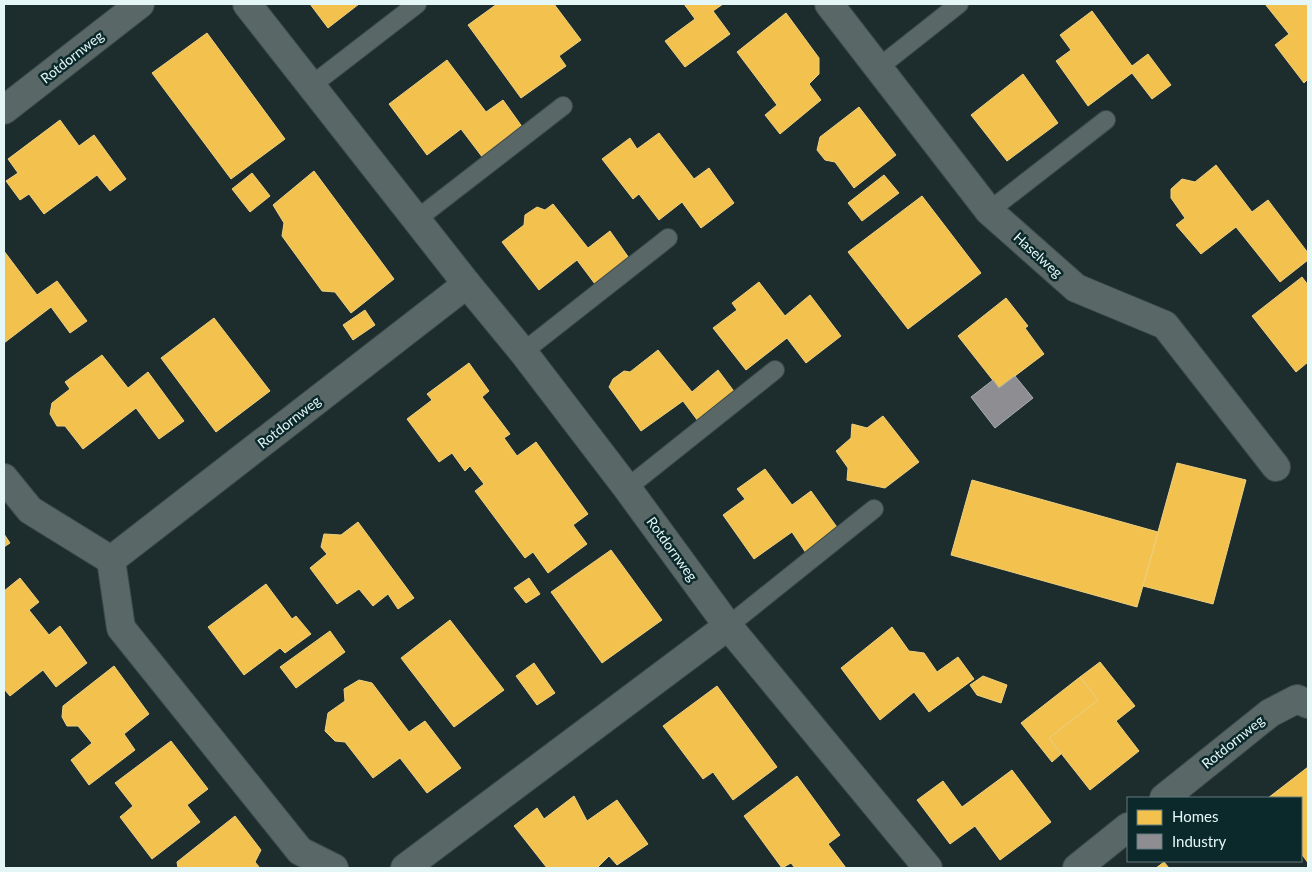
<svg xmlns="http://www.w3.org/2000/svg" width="1312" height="872" viewBox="0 0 1312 872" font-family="Lato,sans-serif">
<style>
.homes{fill:#f2c14e;stroke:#eed181}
.industry{fill:#8d8d92;stroke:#a7acb0}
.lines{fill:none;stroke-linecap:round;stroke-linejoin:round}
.lane-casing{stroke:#3c4a4b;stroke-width:20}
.street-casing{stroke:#3c4a4b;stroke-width:30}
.lane{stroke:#5a6767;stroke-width:18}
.street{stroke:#5a6767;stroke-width:28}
.labels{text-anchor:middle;stroke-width:5;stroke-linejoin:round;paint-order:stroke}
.street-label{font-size:14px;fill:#e5f6f7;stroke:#0b292b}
</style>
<rect width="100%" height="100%" fill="#1d2d2e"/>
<g class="homes">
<path d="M310,4h49l-31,24z"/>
<path d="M497,4h57l27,36 -22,16 7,10 -45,32 -53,-73z"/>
<path d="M684,4h39l-10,7 17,23 -45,33 -20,-26 30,-22z"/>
<path d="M1265,4h43v75l-4,4 -29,-38 14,-11z"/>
<path d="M1092,11l40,55 16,-12 23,31 -19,14 -20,-26 -44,33 -32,-45 15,-11 -11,-15z"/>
<path d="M786,13l33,45v16l-10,10 12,16 -41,34 -15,-19 12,-10 -40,-53z"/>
<path d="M207,33l78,106 -54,40 -79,-106z"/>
<path d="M447,60l39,52 17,-12 20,28 -40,30 -22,-29 -34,26 -38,-51z"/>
<path d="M1023,74l35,49 -51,38 -36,-46z"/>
<path d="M859,107l37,48 -42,33 -19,-26 -10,-2 -8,-10 3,-13z"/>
<path d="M60,120l19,26 15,-11 32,44 -16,12 -13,-16 -53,39 -15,-20 -9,6 -14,-19 12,-8 -10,-14z"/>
<path d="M659,133l35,46 15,-11 25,35 -33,25 -19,-26 -23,18 -20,-26 -6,5 -31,-40 28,-21 7,11z"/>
<path d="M1216,165l36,47 16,-12 40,53v7l-28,22 -44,-55 -35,27 -25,-29 9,-7 -14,-20v-9l11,-10 13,3z"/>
<path d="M314,171l80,108 -43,34 -16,-21 -13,-1 -40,-55 2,-13 -11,-18z"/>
<path d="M252,173l18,23 -20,16 -18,-23z"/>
<path d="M884,175l15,18 -37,28 -14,-18z"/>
<path d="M922,196l59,77 -73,56 -60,-77z"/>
<path d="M553,204l35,44 22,-17 19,27 -34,26 -18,-24 -38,30 -37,-48 22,-17 1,-10 12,-8 8,3z"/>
<path d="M4,251l33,44 20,-14 30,40 -17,12 -19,-26 -47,36z"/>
<path d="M1302,277l6,8v77l-12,10 -44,-56z"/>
<path d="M759,282l26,34 25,-21 31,41 -35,27 -19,-25 -41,32 -33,-42 24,-18 -5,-7z"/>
<path d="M1006,298l22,28 -3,2 19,26 -45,34 -41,-52z"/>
<path d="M365,310l10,15 -22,15 -10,-15z"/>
<path d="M214,318l56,73 -54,41 -55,-74z"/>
<path d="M658,350l34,42 26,-22 18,24 -38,27 -15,-20 -42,30 -32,-44 4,-8 11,-8 6,1z"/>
<path d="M102,355l26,33 20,-16 36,49 -25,18 -23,-31 -53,41 -18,-23h-8l-7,-12 2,-11 18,-14 -5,-7z"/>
<path d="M469,363l20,28 -7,6 28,37 -6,4 13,18 19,-14 52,72 -15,11 14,19 -39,29 -15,-21 -8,6 -50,-67 9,-7 -14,-18 -5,5 -13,-18 -13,9 -32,-43 25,-19 -5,-6z"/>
<path d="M883,416l36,46 -34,26 -38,-8 1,-12 -12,-17 15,-13 1,-14 15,4z"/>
<path d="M1177,463l69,17 -33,124 -70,-18z"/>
<path d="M765,469l27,36 19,-14 28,39 -33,23 -14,-21 -38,27 -31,-44 22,-16 -8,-10z"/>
<path d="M972,480l186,52 -21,75 -186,-52z"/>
<path d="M358,522l56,76 -16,11 -10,-15 -15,12 -14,-17 -22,15 -27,-36 17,-14 -6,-7 3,-13 17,1z"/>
<path d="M4,534l6,9 -6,4z"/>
<path d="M611,550l51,70 -60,43 -51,-71z"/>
<path d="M20,578l19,24 -10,8 20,25 11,-9 27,37 -31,24 -13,-17 -33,26 -6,-7v-98z"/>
<path d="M529,578l11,16 -14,9 -12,-15z"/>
<path d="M266,584l26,35 4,-3 15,18 -26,19 -5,-5 -36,27 -36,-48z"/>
<path d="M450,620l54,70 -50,37 -53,-69z"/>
<path d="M892,627l17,24 15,2 13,19 21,-15 16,22 -45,33 -15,-20 -34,28 -39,-52z"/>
<path d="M330,631l15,21 -49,36 -16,-21z"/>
<path d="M1100,662l35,44 -19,15 23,30 -49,39 -41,-52 49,-38 -18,-23z"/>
<path d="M534,663l21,30 -18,12 -21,-29z"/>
<path d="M114,666l35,48 -25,20 11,16 -46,35 -18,-25 21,-17 -14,-17h-11l-5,-9 1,-11z"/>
<path d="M983,676l24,9 -6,18 -24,-8 -7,-10z"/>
<path d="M1080,677l18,23 -49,38 12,16 -9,8 -31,-39z"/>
<path d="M359,680l13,3 37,49 16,-11 36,47 -34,25 -27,-35 -27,20 -28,-36 -10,-1 -10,-10 3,-18 17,-12 -1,-12z"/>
<path d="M717,686l60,81 -44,33 -20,-28 -10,7 -40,-53z"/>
<path d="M171,741l37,48 -21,16 13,17 -48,37 -32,-42 13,-11 -18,-23z"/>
<path d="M1308,767v96l-7,-10v-55h-33z"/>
<path d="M1012,770l39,52 -51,38 -25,-34 -25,18 -33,-44 26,-19 19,26z"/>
<path d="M797,776l43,59 -12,9 18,24h-51l-4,-5 -9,5 -38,-52z"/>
<path d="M574,796l13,25 30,-21 31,44 -31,21 -8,-9 -12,12h-50l-33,-42 23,-18 7,11z"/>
<path d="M235,816l26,34 -6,12 5,6h-82l-1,-6z"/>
<path d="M1164,862l5,6h-13z"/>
</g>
<path class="industry" d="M1015,376l18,22 -38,30 -24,-31 22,-17 6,8z"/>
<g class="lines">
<g class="lane-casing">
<g id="lane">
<path d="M878,68l81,-64"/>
<path d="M312,85l105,-81"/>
<path d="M989,211l117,-91"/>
<path d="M417,219l146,-113"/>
<path d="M523,352l145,-114"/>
<path d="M627,488l148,-118"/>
<path d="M728,626l146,-117"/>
</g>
</g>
<g class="street-casing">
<g id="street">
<path d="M247,4l220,280 56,68 104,136 101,138 200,242"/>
<path d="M829,4l160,207 87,77 89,37 111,142"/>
<path d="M4,110l136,-106"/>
<path d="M4,478l26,32 81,50"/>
<path d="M1164,798l106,-85 27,-14 11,5"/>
<path d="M334,868l-34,-17 -179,-223 -10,-68 356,-276"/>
<path d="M405,868l323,-242"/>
<path d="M1077,868l51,-41"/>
</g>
</g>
<use href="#lane" class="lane"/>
<use href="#street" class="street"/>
</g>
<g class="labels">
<g class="street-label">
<text transform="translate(72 57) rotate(-38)" y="5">Rotdornweg</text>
<text transform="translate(1038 255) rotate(42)" y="5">Haselweg</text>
<text transform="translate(289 422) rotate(-38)" y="5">Rotdornweg</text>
<text transform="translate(672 549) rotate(54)" y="5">Rotdornweg</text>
<text transform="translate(1233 742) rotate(-39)" y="5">Rotdornweg</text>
</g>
</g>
<rect width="1312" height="872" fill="none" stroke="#e5f6f7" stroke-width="10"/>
<rect x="1127" y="797" width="175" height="65" fill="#0b292b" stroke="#627b7d"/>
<rect x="1137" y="810" width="25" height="15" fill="#f2c14e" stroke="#627b7d"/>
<text x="1172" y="822" font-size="15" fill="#e5f6f7">Homes</text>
<rect x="1137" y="834" width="25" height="15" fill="#8d8d92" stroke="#627b7d"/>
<text x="1172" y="847" font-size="15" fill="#e5f6f7">Industry</text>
</svg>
